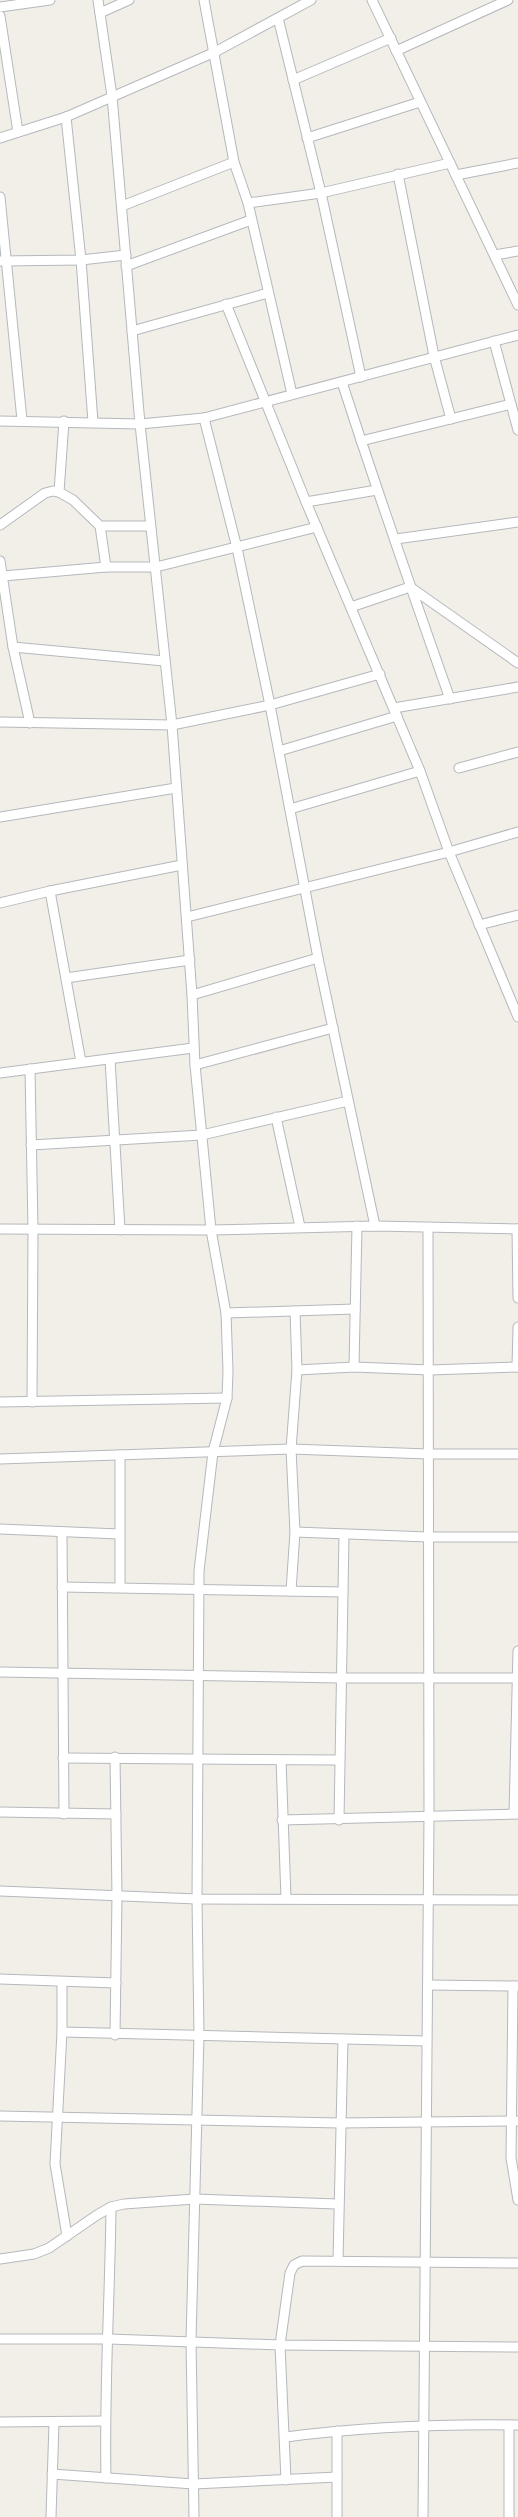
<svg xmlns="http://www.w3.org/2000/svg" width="518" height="2517" viewBox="0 0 518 2517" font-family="'Work Sans',sans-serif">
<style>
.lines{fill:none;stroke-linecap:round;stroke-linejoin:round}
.minor-casing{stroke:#b5b8bc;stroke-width:11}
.minor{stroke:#fff;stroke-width:9}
</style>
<rect width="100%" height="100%" fill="#f1efe8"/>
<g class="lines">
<g class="minor-casing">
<g id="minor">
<path d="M98,0l14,96 28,328 32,301 20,270 3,70 16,165 15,83 2,58 -1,27 -14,54 -14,119 -2,328 2,136 -8,306 3,176"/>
<path d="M204,0l30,162 14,41 44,191"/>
<path d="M372,0l146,305"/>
<path d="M0,7l50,-7"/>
<path d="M100,13l29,-13"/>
<path d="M0,16l18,116"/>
<path d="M278,18l43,175 40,184"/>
<path d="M396,51l112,-51"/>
<path d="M293,80l98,-42"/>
<path d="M66,117l15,143 12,162"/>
<path d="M0,138l66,-21 149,-65 96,-52"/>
<path d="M307,138l113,-36"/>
<path d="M398,174l36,182 17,63"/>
<path d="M456,175l62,-12"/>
<path d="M0,197l22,223"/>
<path d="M248,203l73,-10 129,-30"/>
<path d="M122,206l112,-44"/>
<path d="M495,255l23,-4"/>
<path d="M1,261l80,-1 45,-5"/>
<path d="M126,266l125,-46"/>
<path d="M226,304l80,198 114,269 29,81 69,165"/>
<path d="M132,331l136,-38"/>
<path d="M494,341l24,89"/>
<path d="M342,382c34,106 71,212 108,317"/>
<path d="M204,418l33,130 33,157 48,253 57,268"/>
<path d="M0,421l140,3 64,-6 314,-83"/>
<path d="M64,421l-5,71 14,8 27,26h50"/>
<path d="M361,441l150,-37"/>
<path d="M306,502l71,-12"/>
<path d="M0,525l45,-32 8,-2 6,1"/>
<path d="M100,526l6,41"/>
<path d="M396,539l122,-17"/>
<path d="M0,561l13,86 17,76"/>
<path d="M3,576l103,-9h50l161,-40"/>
<path d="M351,607l59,-20 108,76"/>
<path d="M13,647l151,14"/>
<path d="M394,708l124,-21"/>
<path d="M0,722l172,3 98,-20 110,-31"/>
<path d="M279,751l118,-35"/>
<path d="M459,768l59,-16"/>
<path d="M290,809l130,-38"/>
<path d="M0,817l176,-29"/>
<path d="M50,891l31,171"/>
<path d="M0,903l50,-12 132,-26"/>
<path d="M187,917l262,-65 69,-20"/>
<path d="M479,925l39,-10"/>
<path d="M66,978l124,-18"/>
<path d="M192,995l126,-37"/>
<path d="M110,1059l10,171"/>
<path d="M195,1065l138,-37"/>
<path d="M30,1069l3,161 -1,172"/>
<path d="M0,1073l193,-25"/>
<path d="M276,1117l24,110"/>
<path d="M31,1145l171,-10 146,-34"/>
<path d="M0,1229l211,1 164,-4 143,3"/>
<path d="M517,1229l1,69"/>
<path d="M226,1313l129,-4"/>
<path d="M354,1367l3,-141"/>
<path d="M517,1367l1,-40"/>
<path d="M297,1370l57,-3 76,3 88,-3"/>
<path d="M0,1402l227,-4"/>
<path d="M120,1455v132"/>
<path d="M0,1459l291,-10 137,5h90"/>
<path d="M0,1529l119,5"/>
<path d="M62,1532l2,282"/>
<path d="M295,1532l133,5h90"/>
<path d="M62,1587l281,5"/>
<path d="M291,1591l4,-59 -4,-83 6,-79 -2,-59"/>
<path d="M0,1672l341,6h177"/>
<path d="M63,1758l276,2"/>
<path d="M281,1760l5,138"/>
<path d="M0,1812l116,2"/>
<path d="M514,1814l4,-163"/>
<path d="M282,1820l236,-6"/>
<path d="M339,1820l5,-285"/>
<path d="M0,1891l197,8 321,1"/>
<path d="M0,1979l116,4"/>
<path d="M62,1982v50l-7,132 12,72"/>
<path d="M428,1985l90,1"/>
<path d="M513,1986l-2,172 7,42"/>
<path d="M62,2032l364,9"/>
<path d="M115,2035l2,-139 -2,-139"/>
<path d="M0,2116l340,7 178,-2"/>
<path d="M0,2259l34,-5 15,-6 48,-33 14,-8 13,-3 71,-5 142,5"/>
<path d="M338,2260l5,-221"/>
<path d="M0,2339h109l171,6 238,2"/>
<path d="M0,2422l105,-1"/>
<path d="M509,2425v92"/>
<path d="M286,2437c77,-10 154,-13 232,-12"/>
<path d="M52,2474l142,10 143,-7"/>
<path d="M106,2478c-2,-90 4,-181 5,-271"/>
<path d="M286,2480l-6,-135 10,-72 4,-8 8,-4 216,2"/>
<path d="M51,2517l3,-94"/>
<path d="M337,2517v-86"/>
<path d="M423,2517l6,-700 -1,-589"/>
</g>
</g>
<use href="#minor" class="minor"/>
</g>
</svg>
